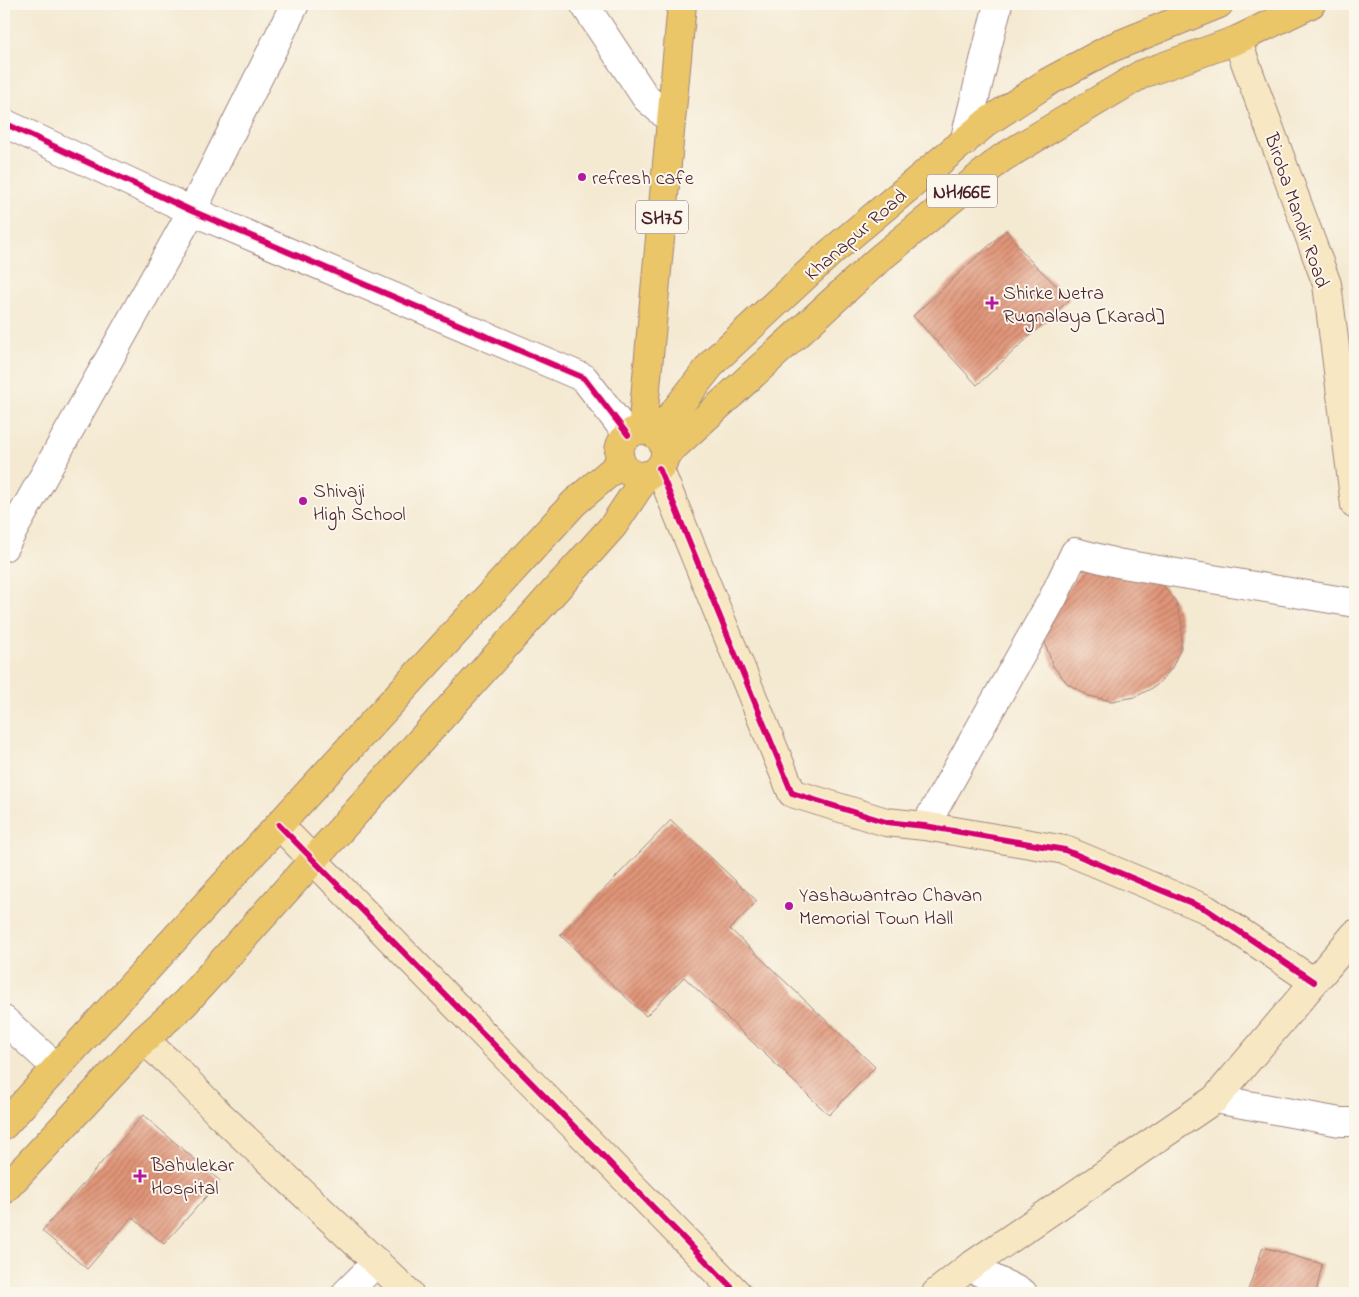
<svg xmlns="http://www.w3.org/2000/svg" width="1359" height="1297" viewBox="0 0 1359 1297" font-family="'Indie Flower',sans-serif">
<style>
.building{fill:url(#building-hatch)}
.lines{fill:none;stroke-linecap:round;stroke-linejoin:round}
.street-casing{stroke:#9f847e;stroke-width:30}
.secondary-casing{stroke:#9f847e;stroke-width:30}
.primary-casing{stroke:#9f847e;stroke-width:30}
.highway-casing{stroke:#9f847e;stroke-width:30}
.street{stroke:#fff;stroke-width:28}
.secondary{stroke:#f7e8c3;stroke-width:28}
.primary{stroke:#ebc669;stroke-width:28}
.highway{stroke:#ebc669;stroke-width:28}
.cycleway-casing{stroke:#fbf7ec;stroke-width:9}
.cycleway{stroke:#d6006c;stroke-width:6}
.poi-dot{fill:#b5179e;stroke:#fbf7ec;stroke-width:2}
.labels{text-anchor:middle;stroke-width:4;stroke-linejoin:round;paint-order:stroke}
.shield{fill:#fbf7ec;stroke:#7f6065;stroke-width:1}
.shield-label{font-size:19px;font-weight:bold;fill:#4a1f2b}
.poi-label{font-size:20px;fill:#4a1f2b;stroke:#fbf7ec;text-anchor:start}
.street-label{font-size:20px;fill:#4a1f2b;stroke:#fbf7ec}
</style>
<defs>
<pattern id="building-hatch" width="6" height="6" patternUnits="userSpaceOnUse" patternTransform="scale(1.25)"><rect width="6" height="6" fill="#e09578"/><path d="M-1 1l2-2M0 6l6-6M5 7l2-2" fill="none" stroke="#b87963"/></pattern>
</defs>
<rect width="100%" height="100%" fill="#fbf7ec"/>
<filter id="ink" filterUnits="userSpaceOnUse"><feTurbulence type="fractalNoise" baseFrequency=".02" numOctaves="2"/><feDisplacementMap in="SourceGraphic" scale="10" xChannelSelector="R" yChannelSelector="G"/><feConvolveMatrix kernelMatrix="1 2 1 2 8 2 1 2 1" color-interpolation-filters="sRGB"/></filter>
<filter id="wash" filterUnits="userSpaceOnUse"><feTurbulence type="fractalNoise" baseFrequency=".0096" numOctaves="4" result="noise"/><feDisplacementMap in="SourceGraphic" scale="20" xChannelSelector="R" yChannelSelector="G"/><feGaussianBlur stdDeviation="1.12" result="paint"/><feColorMatrix in="noise" values="0 0 0 0 0 0 0 0 0 0 0 0 0 0 0 0 0 1.4 0 .05"/><feComposite in="paint" operator="in"/></filter>
<g filter="url(#wash)">
<rect width="100%" height="100%" fill="#f4e9d1"/>
<g id="blocks">
<g class="building">
<path d="M1006,230l20,26 44,43 -93,86 -64,-69z"/>
<path d="M1098,565l62,17 15,18 7,23 -1,24 -9,21 -16,18 -21,11 -23,4 -23,-5 -21,-12 -15,-18 -8,-23v-23l35,-48z"/>
<path d="M671,820l86,81 -27,28 145,138 -46,48 -145,-138 -38,39 -86,-81z"/>
<path d="M143,1115l77,66 -56,63 -32,-27 -45,52 -45,-38z"/>
<path d="M1263,1247l59,17 -6,29h-69z"/>
</g>
</g>
</g>
<g filter="url(#ink)">
<use href="#blocks" fill-opacity="0" stroke="#9f847e" stroke-width="1"/>
<g class="lines">
<g class="street-casing">
<g id="street">
<path d="M584,4l62,94 25,22"/>
<path d="M4,123l188,88 392,167 44,57"/>
<path d="M964,142l34,-138"/>
<path d="M4,547l188,-336 103,-207"/>
<path d="M925,826l128,-228 22,-46 42,11 238,40"/>
<path d="M4,1020l53,48"/>
<path d="M1215,1099l125,23h15"/>
<path d="M969,1267l54,26"/>
<path d="M346,1293l31,-31"/>
</g>
</g>
<g class="secondary-casing">
<g id="secondary">
<path d="M1237,40l90,244 28,221"/>
<path d="M659,468l133,325 94,29 39,4 140,24 141,59 108,73"/>
<path d="M279,825l458,468"/>
<path d="M144,1040l29,26 45,47 191,180"/>
<path d="M936,1293l33,-26 246,-168 140,-165"/>
</g>
</g>
<g class="primary-casing">
<path id="primary" d="M642,430l40,-426"/>
</g>
<g class="highway-casing">
<g id="highway">
<circle cx="642" cy="453" r="23"/>
<path d="M656,435l58,-74 117,-109 156,-130 61,-40 63,-34 108,-44"/>
<path d="M665,455l214,-196 123,-101 140,-84 95,-34 74,-36"/>
<path d="M4,1125l570,-622 47,-40"/>
<path d="M4,1190l140,-150 41,-37 428,-477 34,-51"/>
</g>
</g>
<use href="#street" class="street"/>
<use href="#secondary" class="secondary"/>
<use href="#primary" class="primary"/>
<use href="#highway" class="highway"/>
<g class="cycleway-casing">
<g id="cycleway">
<path d="M4,123l188,88 392,167 44,57"/>
<path d="M659,468l133,325 94,29 39,4 140,24 141,59 108,73"/>
<path d="M279,825l458,468"/>
</g>
</g>
<use href="#cycleway" class="cycleway"/>
</g>
</g>
<g class="poi-dot">
<circle cx="582" cy="177" r="5"/>
<path d="M989.5 295.5h5v5h5v5h-5v5h-5v-5h-5v-5h5z"/>
<circle cx="303" cy="501" r="5"/>
<circle cx="789" cy="906" r="5"/>
<path d="M137.5 1168.5h5v5h5v5h-5v5h-5v-5h-5v-5h5z"/>
</g>
<g class="labels">
<g class="shield">
<rect x="927" y="174.5" width="70" height="33" rx="4"/>
<rect x="636" y="200.5" width="52" height="33" rx="4"/>
</g>
<g class="shield-label">
<text x="962" y="198">NH166E</text>
<text x="662" y="224">SH75</text>
</g>
<g class="poi-label">
<text x="592" y="184">refresh cafe</text>
<text x="1003" y="299">Shirke Netra<tspan x="1003" dy="23">Rugnalaya [Karad]</tspan></text>
<text x="313" y="497">Shivaji<tspan x="313" dy="23">High School</tspan></text>
<text x="799" y="901">Yashawantrao Chavan<tspan x="799" dy="23">Memorial Town Hall</tspan></text>
<text x="151" y="1171">Bahulekar<tspan x="151" dy="23">Hospital</tspan></text>
</g>
<g class="street-label">
<text transform="translate(1298 210) rotate(71)" y="7">Biroba Mandir Road</text>
<text transform="translate(855 234) rotate(-41)" y="7">Khanapur Road</text>
</g>
</g>
<rect width="1359" height="1297" fill="none" stroke="#fbf7ec" stroke-width="20"/>
</svg>
